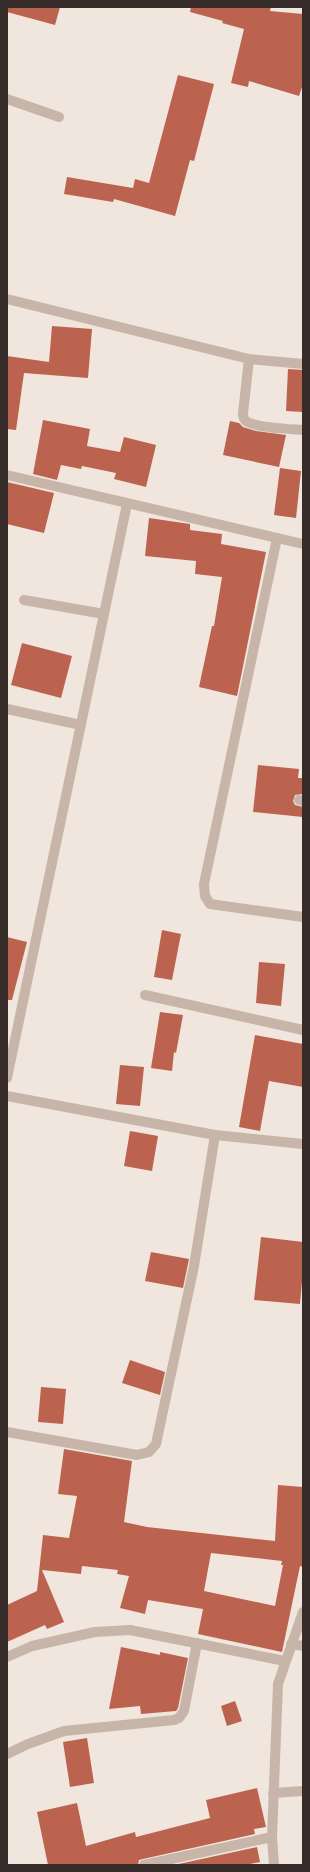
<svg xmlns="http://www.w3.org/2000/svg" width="310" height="1872" viewBox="0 0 310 1872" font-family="'Exo 2',sans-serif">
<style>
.building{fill:#bc634f;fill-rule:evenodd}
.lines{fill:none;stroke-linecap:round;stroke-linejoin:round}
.street{stroke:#c7b5aa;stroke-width:10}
</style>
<rect width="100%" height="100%" fill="#f0e6dd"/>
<g class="building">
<path d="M60,7l-5,18 -48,-13v-5z"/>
<path d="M191,7h80l-1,4 33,3v70l-4,12 -50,-15 -1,6 -17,-4 13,-54 -22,-6 1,-2 -33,-9z"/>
<path d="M178,75l36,9 -20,77 -4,-1 -15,56 -61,-17 -1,3 -49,-8 3,-17 66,11 2,-9 14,4z"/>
<path d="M52,326l40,3 -4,49 -64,-5 -8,57 -9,-1v-73l42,6z"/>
<path d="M288,369l15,1v42l-17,-1z"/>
<path d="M43,420l47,9 -3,17 33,6 4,-15 32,8 -10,42 -32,-8 2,-6 -34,-7 -1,3 -20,-4 -4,15 -24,-6z"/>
<path d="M230,421l9,2 4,4 13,4 30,4 -7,32 -56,-12z"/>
<path d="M280,468l21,3 -5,47 -22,-3z"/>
<path d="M7,482l47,11 -10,40 -37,-9z"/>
<path d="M149,518l41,6v6l32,4 -1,10 45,8 -29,144 -38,-9 13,-61h2l8,-49 -27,-3 1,-13 -51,-5z"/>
<path d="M22,643l50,13 -11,42 -50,-13z"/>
<path d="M258,765l41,4 -1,9h5v16l-8,1 -2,6 2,4 8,2v10l-50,-5z"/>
<path d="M162,930l19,4 -9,46 -18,-3z"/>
<path d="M7,937l20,5 -15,58h-5z"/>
<path d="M259,962l26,2 -4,42 -25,-3z"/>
<path d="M160,1012l23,3 -7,38 -2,-1 -2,19 -21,-3z"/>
<path d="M255,1035l48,9v43l-34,-6 -9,50 -21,-4z"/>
<path d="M120,1065l24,2 -4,39 -24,-2z"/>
<path d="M130,1131l28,5 -6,35 -28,-5z"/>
<path d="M261,1237l42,5v29l-3,33 -46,-4z"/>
<path d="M151,1252l38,7 -6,29 -38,-7z"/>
<path d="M130,1360l35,12 -5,23 -38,-12z"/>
<path d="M41,1387l25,2 -3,35 -25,-2z"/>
<path d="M64,1449l68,12 -8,61 23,5 128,14 3,-56 25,2v80l-3,-1 -18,86 -84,-18 5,-25 -55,-9 -3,14 -25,-6 9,-32 -12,-2 1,-4 -36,-4 -1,8 -39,-4 22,52 -17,7 -2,-4 -38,17v-37l30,-14 6,-56 26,3 8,-42 -19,-2zM211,1553l71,8 -1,4h2l-8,41 -71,-15z"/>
<path d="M121,1647l39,8v-3l28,6 -10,50 -2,3 -35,3 -1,-8 -31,3z"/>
<path d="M235,1701l7,20 -15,5 -6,-20z"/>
<path d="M87,1738l7,45 -24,4 -7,-45z"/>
<path d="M257,1788l9,39 -12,2 1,5 -112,25 -4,1 -1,5h-90l-11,-53 40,-9 9,43 49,-14 1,5 74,-19 -4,-18z"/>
<path d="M257,1847l3,15 -15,3h-71z"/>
</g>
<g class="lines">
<g class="street">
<path d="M7,99l52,18"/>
<path d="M7,299l242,60 54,5"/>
<path d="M249,359l-6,54c0,3 0,6 3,8 10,7 44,8 57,9"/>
<path d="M7,475l296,69"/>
<path d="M277,538l-73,346 1,12 5,8 93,13"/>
<path d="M24,600l80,14"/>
<path d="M7,709l74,16"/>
<path d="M299,800l4,1"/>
<path d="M145,995l158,35"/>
<path d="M7,1078l120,-574"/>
<path d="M7,1096l208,39 88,9"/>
<path d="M7,1432l130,23 12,-3 7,-8 38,-178 21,-131"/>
<path d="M291,1644l12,2"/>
<path d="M7,1657l25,-11 63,-14 35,-2 155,31"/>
<path d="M7,1754l21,-10 36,-13 110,-11 5,-2 5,-7 13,-68"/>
<path d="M273,1793l30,-2"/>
<path d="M144,1865l128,-28"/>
<path d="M274,1865l-2,-28 6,-153 25,-72"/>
</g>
</g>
<rect width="310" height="1872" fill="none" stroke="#352c29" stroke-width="16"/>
</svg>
